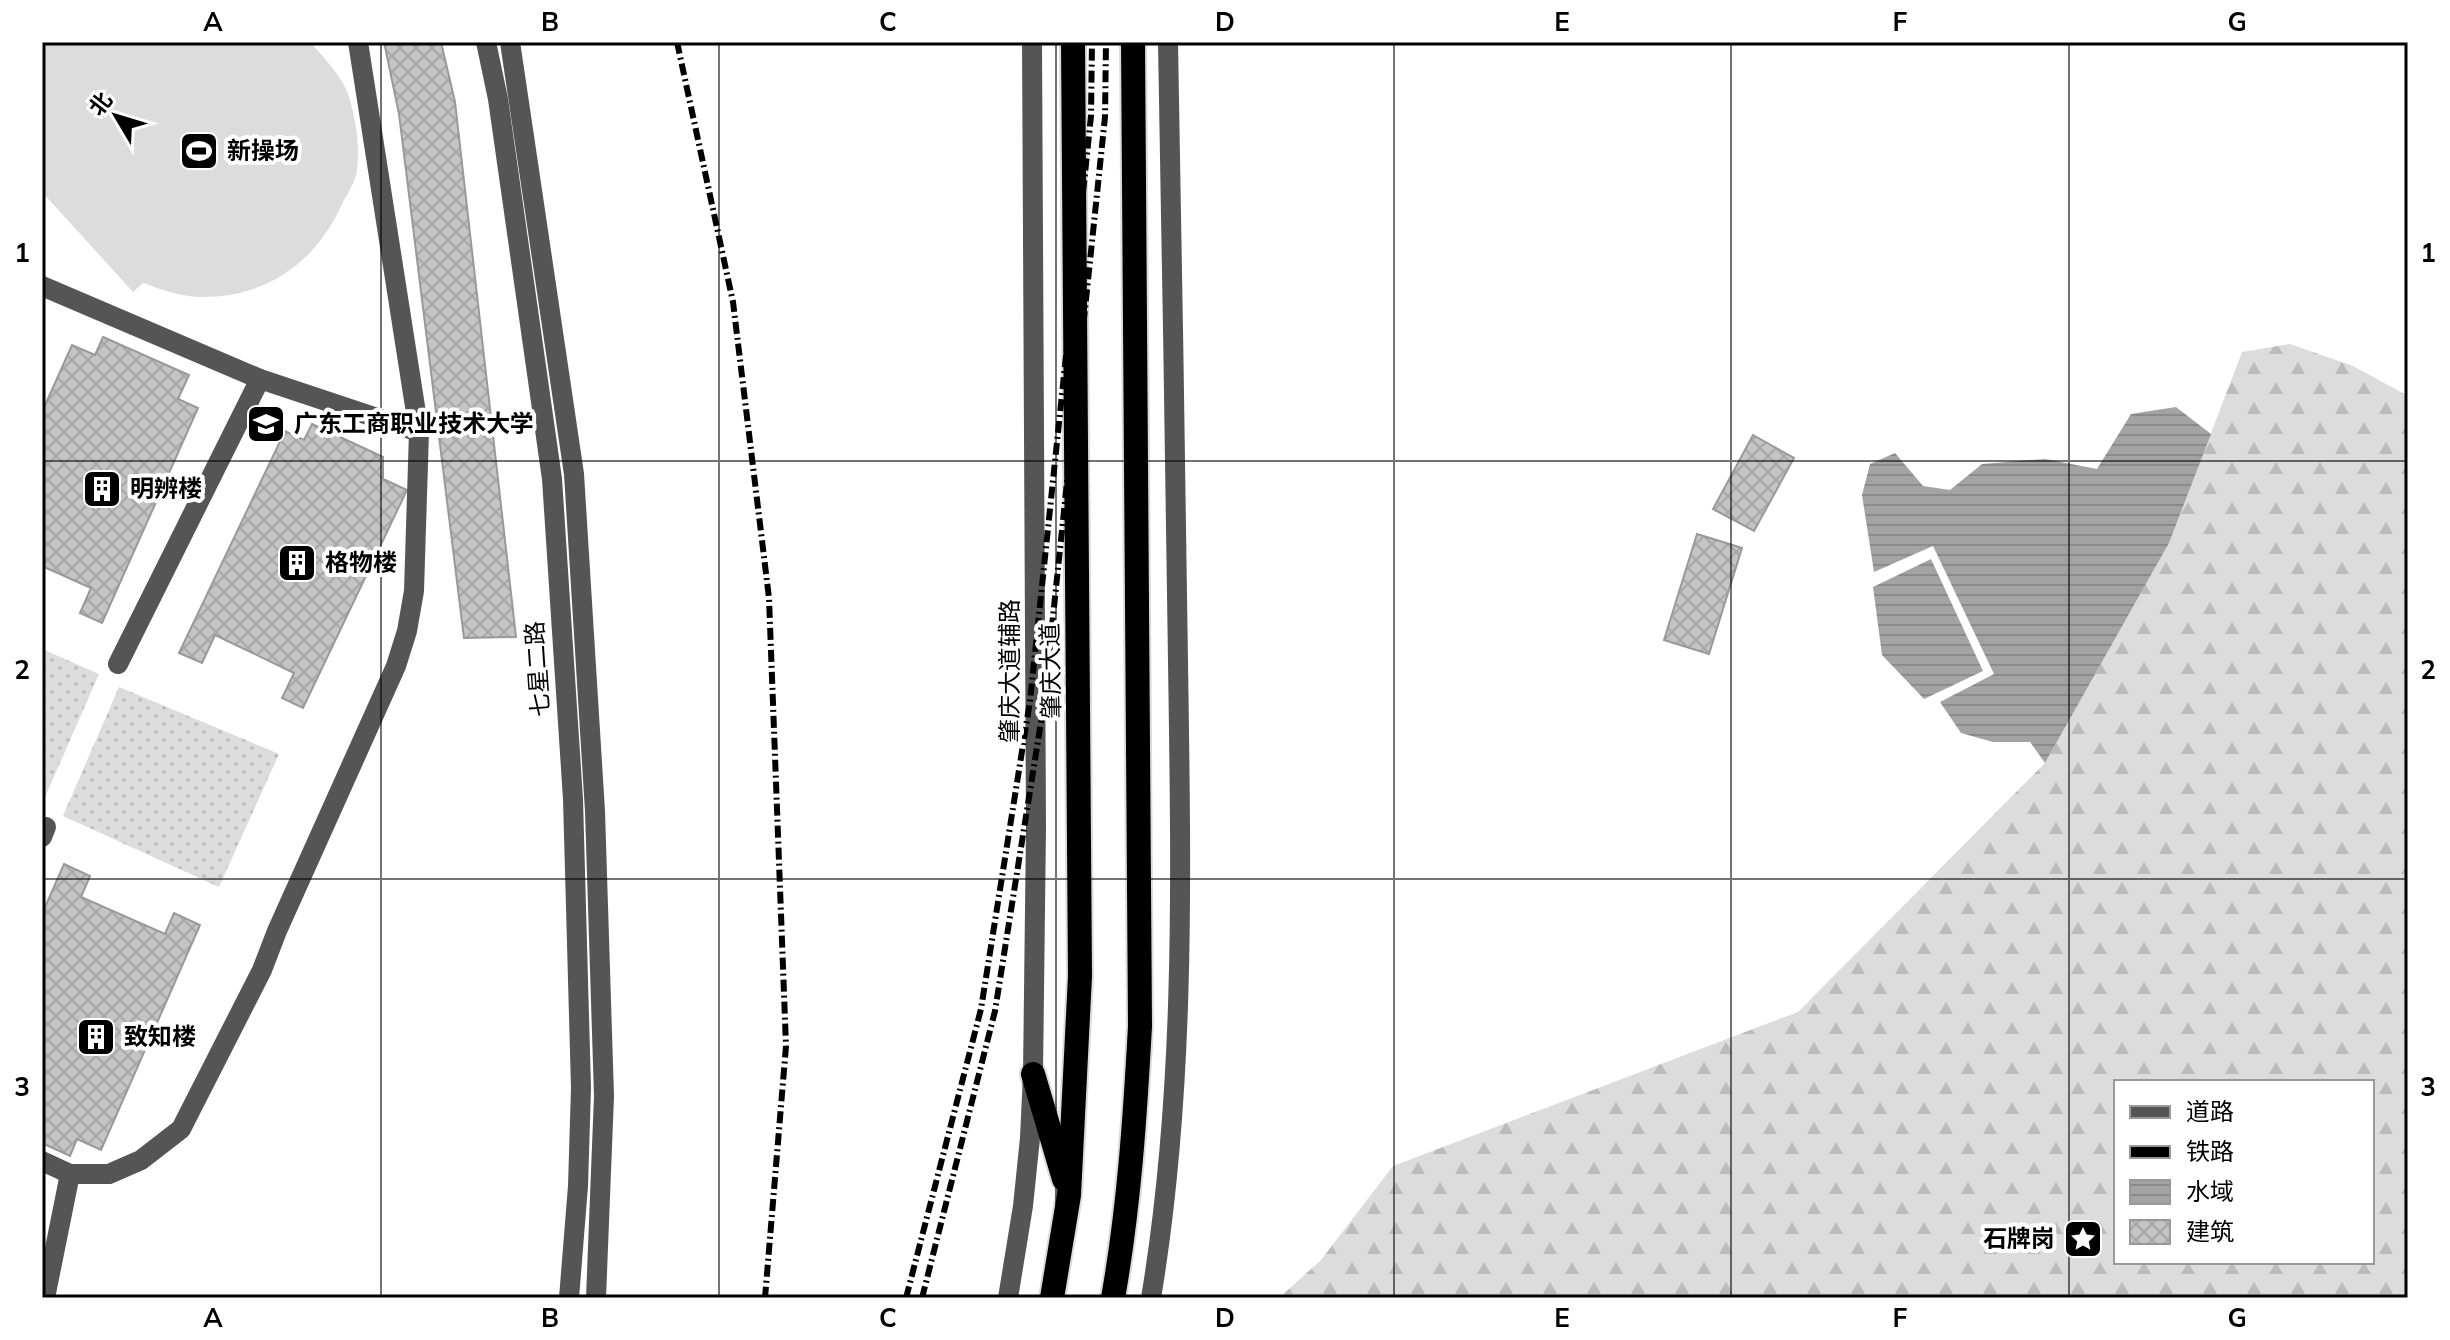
<svg xmlns="http://www.w3.org/2000/svg" width="2450" height="1340" viewBox="0 0 2450 1340" font-family="Mulish,'Noto Sans SC',sans-serif">
<style>
.grass{fill:url(#grass-dots)}
.forest{fill:url(#forest-firs);fill-rule:evenodd}
.garden{fill:#dcdcdc}
.water{fill:url(#water-rules)}
.building{fill:url(#building-cross-hatch);stroke:#999;stroke-width:2}
.lines{fill:none;stroke-linecap:round;stroke-linejoin:round}
.highway-casing{stroke:#dbdbdb;stroke-width:28}
.minor{stroke:#555;stroke-width:20}
.highway{stroke:#000;stroke-width:24}
.rail{stroke:#000;stroke-width:6;stroke-dasharray:12 4 2 4;stroke-linecap:butt}
.grid{fill:none;stroke:#000;stroke-width:2;stroke-opacity:0.55}
.labels{text-anchor:middle;stroke-width:8;stroke-linejoin:round;paint-order:stroke}
.poi-label{font-size:24px;font-weight:bold;fill:#000;stroke:#fff;text-anchor:start}
.street-label{font-size:24px;fill:#000;stroke:#fff}
.neatline{fill:none;stroke:#000;stroke-width:3}
.grid-label{font-size:26px;text-anchor:middle;font-weight:bold;fill:#000}
</style>
<defs>
<pattern id="grass-dots" width="8" height="8" patternUnits="userSpaceOnUse" patternTransform="scale(2)"><rect width="8" height="8" fill="#dcdcdc"/><path d="M2 2h.1M6 6h.1" fill="none" stroke="#bbb" stroke-width="1.8" stroke-linecap="round"/></pattern>
<pattern id="forest-firs" width="22" height="20" patternUnits="userSpaceOnUse" patternTransform="scale(2)"><rect width="22" height="20" fill="#dcdcdc"/><path d="M5 1l3.5 6h-7zM16 11l3.5 6h-7z" fill="#bbb"/></pattern>
<pattern id="water-rules" width="6" height="5" patternUnits="userSpaceOnUse" patternTransform="scale(2)"><rect width="6" height="5" fill="#a3a3a3"/><path d="M0 2.5h6" fill="none" stroke="#8b8b8b"/></pattern>
<pattern id="building-cross-hatch" width="8" height="8" patternUnits="userSpaceOnUse" patternTransform="scale(2)"><rect width="8" height="8" fill="#c4c4c4"/><path d="M0 0l8 8M0 8l8-8" fill="none" stroke="#a7a7a7"/></pattern>
</defs>
<rect width="100%" height="100%" fill="#fff"/>
<g class="grass">
<path d="M42,649l57,25 -57,130z"/>
<path d="M119,687l160,67 -60,133 -156,-71z"/>
</g>
<path class="forest" d="M2290,344l63,22 55,30v902h-1129l42,-38 72,-94 405,-154 247,-249 124,-220 73,-191zM2116,1082h256v180h-256z"/>
<path class="garden" d="M42,42h268c14,16 33,35 39,55 7,22 11,51 8,73 -1,11 -10,24 -15,34 -26,58 -75,93 -139,93 -22,0 -40,-7 -60,-14l-10,9 -91,-100z"/>
<g class="water">
<path d="M2176,407l35,27 -42,109 -124,220 -15,-21h-37l-32,-9 -21,-31 54,-28 -61,-128 -59,26 -12,-77 8,-31 25,-11 28,33 27,4 32,-26 63,-5 52,10 34,-55z"/>
<path d="M1931,559l52,112 -59,28 -42,-44 -9,-68z"/>
</g>
<g class="building">
<path d="M384,42h57l14,60 61,535 -52,1 -65,-524z"/>
<path d="M103,337l86,38 -11,24 20,9 -96,215 -22,-10 11,-25 -49,-22v-154l30,-67 23,10z"/>
<path d="M312,424l71,33v22l24,11 -104,218 -21,-10 12,-25 -79,-38 -13,28 -23,-10 106,-222 19,9z"/>
<path d="M1753,435l41,23 -40,73 -41,-22z"/>
<path d="M1697,534l45,14 -33,106 -45,-14z"/>
<path d="M64,864l26,12 -9,21 84,37 9,-21 26,12 -99,225 -24,-11 -7,17 -28,-13v-229z"/>
</g>
<g class="lines">
<g class="highway-casing">
<g id="highway">
<path d="M1033,1074l31,105"/>
<path d="M1052,1298l17,-103 11,-219 -7,-934"/>
<path d="M1113,1298c16,-90 22,-180 27,-272l-7,-984"/>
</g>
</g>
<g class="minor">
<path d="M486,42l12,57 54,380 21,320 8,289 -3,98 -9,112"/>
<path d="M510,42l64,432 21,337 9,285 -8,202"/>
<path d="M42,286l218,93 159,53"/>
<path d="M118,664l142,-285"/>
<path d="M42,837l4,-10"/>
<path d="M42,1161l28,13h39l32,-14 40,-31 81,-159 15,-39 119,-265 11,-35 7,-40 5,-159 -61,-390"/>
<path d="M45,1298l25,-124"/>
<path d="M1008,1298l15,-92 7,-68 3,-64 3,-247 -4,-785"/>
<path d="M1151,1298c35,-210 30,-425 27,-637 -3,-206 -6,-413 -10,-619"/>
</g>
<use href="#highway" class="highway"/>
<g class="rail">
<path d="M677,42l56,260 36,296 17,448 -21,252"/>
<path d="M906,1298l75,-289 49,-308 61,-585 1,-74"/>
<path d="M922,1298l73,-287 49,-308 61,-586 1,-75"/>
</g>
</g>
<path class="grid" d="M381,42v1256M719,42v1256M1056,42v1256M1394,42v1256M1731,42v1256M2069,42v1256M42,461h2366M42,879h2366"/>
<defs>
<g id="stadium-square" transform="scale(2)"><rect x="-9" y="-9" width="18" height="18" rx="4" fill="#000" stroke="#fff"/><path d="M0-5a6.5 5 0 1 0 0 10a6.5 5 0 1 0 0-10ZM-3.5-1.8h7v3.6h-7Z" fill="#fff"/></g>
<g id="university-square" transform="scale(2)"><rect x="-9" y="-9" width="18" height="18" rx="4" fill="#000" stroke="#fff"/><path d="M0-5L7-2L0 1L-7-2ZM-4 1L0 2.5L4 1V4Q0 6-4 4Z" fill="#fff"/></g>
<g id="building-square" transform="scale(2)"><rect x="-9" y="-9" width="18" height="18" rx="4" fill="#000" stroke="#fff"/><path d="M-4-6H4V6H1V3H-1V6H-4ZM-2.5-4.3h1.7v1.8h-1.7ZM.8-4.3h1.7v1.8H.8ZM-2.5-1h1.7V.8h-1.7ZM.8-1h1.7V.8H.8Z" fill="#fff"/></g>
<g id="sight-square" transform="scale(2)"><rect x="-9" y="-9" width="18" height="18" rx="4" fill="#000" stroke="#fff"/><path d="M0-6L1.8-2.2L6-1.7L2.9 1.2L3.7 5.4L0 3.3L-3.7 5.4L-2.9 1.2L-6-1.7L-1.8-2.2Z" fill="#fff"/></g>
</defs>
<g fill-rule="evenodd">
<use href="#stadium-square" x="199" y="151"/>
<use href="#university-square" x="266" y="424"/>
<use href="#building-square" x="102" y="489"/>
<use href="#building-square" x="297" y="563"/>
<use href="#building-square" x="96" y="1037"/>
<use href="#sight-square" x="2083" y="1239"/>
</g>
<g class="labels">
<g class="poi-label">
<text x="227" y="159">新操场</text>
<text x="294" y="432">广东工商职业技术大学</text>
<text x="130" y="497">明辨楼</text>
<text x="325" y="571">格物楼</text>
<text x="124" y="1045">致知楼</text>
<text x="2055" y="1247" text-anchor="end">石牌岗</text>
</g>
<g class="street-label">
<text transform="translate(538 669) rotate(-94)" y="8">七星二路</text>
<text transform="translate(1010 671) rotate(-90)" y="8">肇庆大道辅路</text>
<text transform="translate(1051 671) rotate(-91)" y="8">肇庆大道</text>
</g>
</g>
<rect width="2450" height="1340" fill="none" stroke="#ffffff" stroke-width="88"/>
<rect x="2114" y="1080" width="260" height="184" fill="#ffffff" stroke="#999999" stroke-width="2"/>
<rect x="2130" y="1106" width="40" height="12" fill="#555555" stroke="#999999" stroke-width="2"/>
<text x="2186" y="1120" font-size="24" fill="#000000">道路</text>
<rect x="2130" y="1146" width="40" height="12" fill="#000000" stroke="#999999" stroke-width="2"/>
<text x="2186" y="1160" font-size="24" fill="#000000">铁路</text>
<rect x="2130" y="1180" width="40" height="24" fill="url(#water-rules)" stroke="#999999" stroke-width="2"/>
<text x="2186" y="1200" font-size="24" fill="#000000">水域</text>
<rect x="2130" y="1220" width="40" height="24" fill="url(#building-cross-hatch)" stroke="#999999" stroke-width="2"/>
<text x="2186" y="1240" font-size="24" fill="#000000">建筑</text>
<g transform="translate(116 116) rotate(308)" stroke="#ffffff" stroke-width="6" paint-order="stroke">
<path d="M0-6L14 30L0 20L-14 30Z" fill="#000000"/>
<text y="-12" font-size="22" font-weight="bold" text-anchor="middle" fill="#000000">北</text>
</g>
<rect x="44" y="44" width="2362" height="1252" class="neatline"/>
<g class="grid-label">
<text x="213" y="31">A</text>
<text x="550" y="31">B</text>
<text x="888" y="31">C</text>
<text x="1225" y="31">D</text>
<text x="1562" y="31">E</text>
<text x="1900" y="31">F</text>
<text x="2237" y="31">G</text>
<text x="22" y="262">1</text>
<text x="2428" y="262">1</text>
<text x="22" y="679">2</text>
<text x="2428" y="679">2</text>
<text x="22" y="1096">3</text>
<text x="2428" y="1096">3</text>
<text x="213" y="1327">A</text>
<text x="550" y="1327">B</text>
<text x="888" y="1327">C</text>
<text x="1225" y="1327">D</text>
<text x="1562" y="1327">E</text>
<text x="1900" y="1327">F</text>
<text x="2237" y="1327">G</text>
</g>
</svg>
